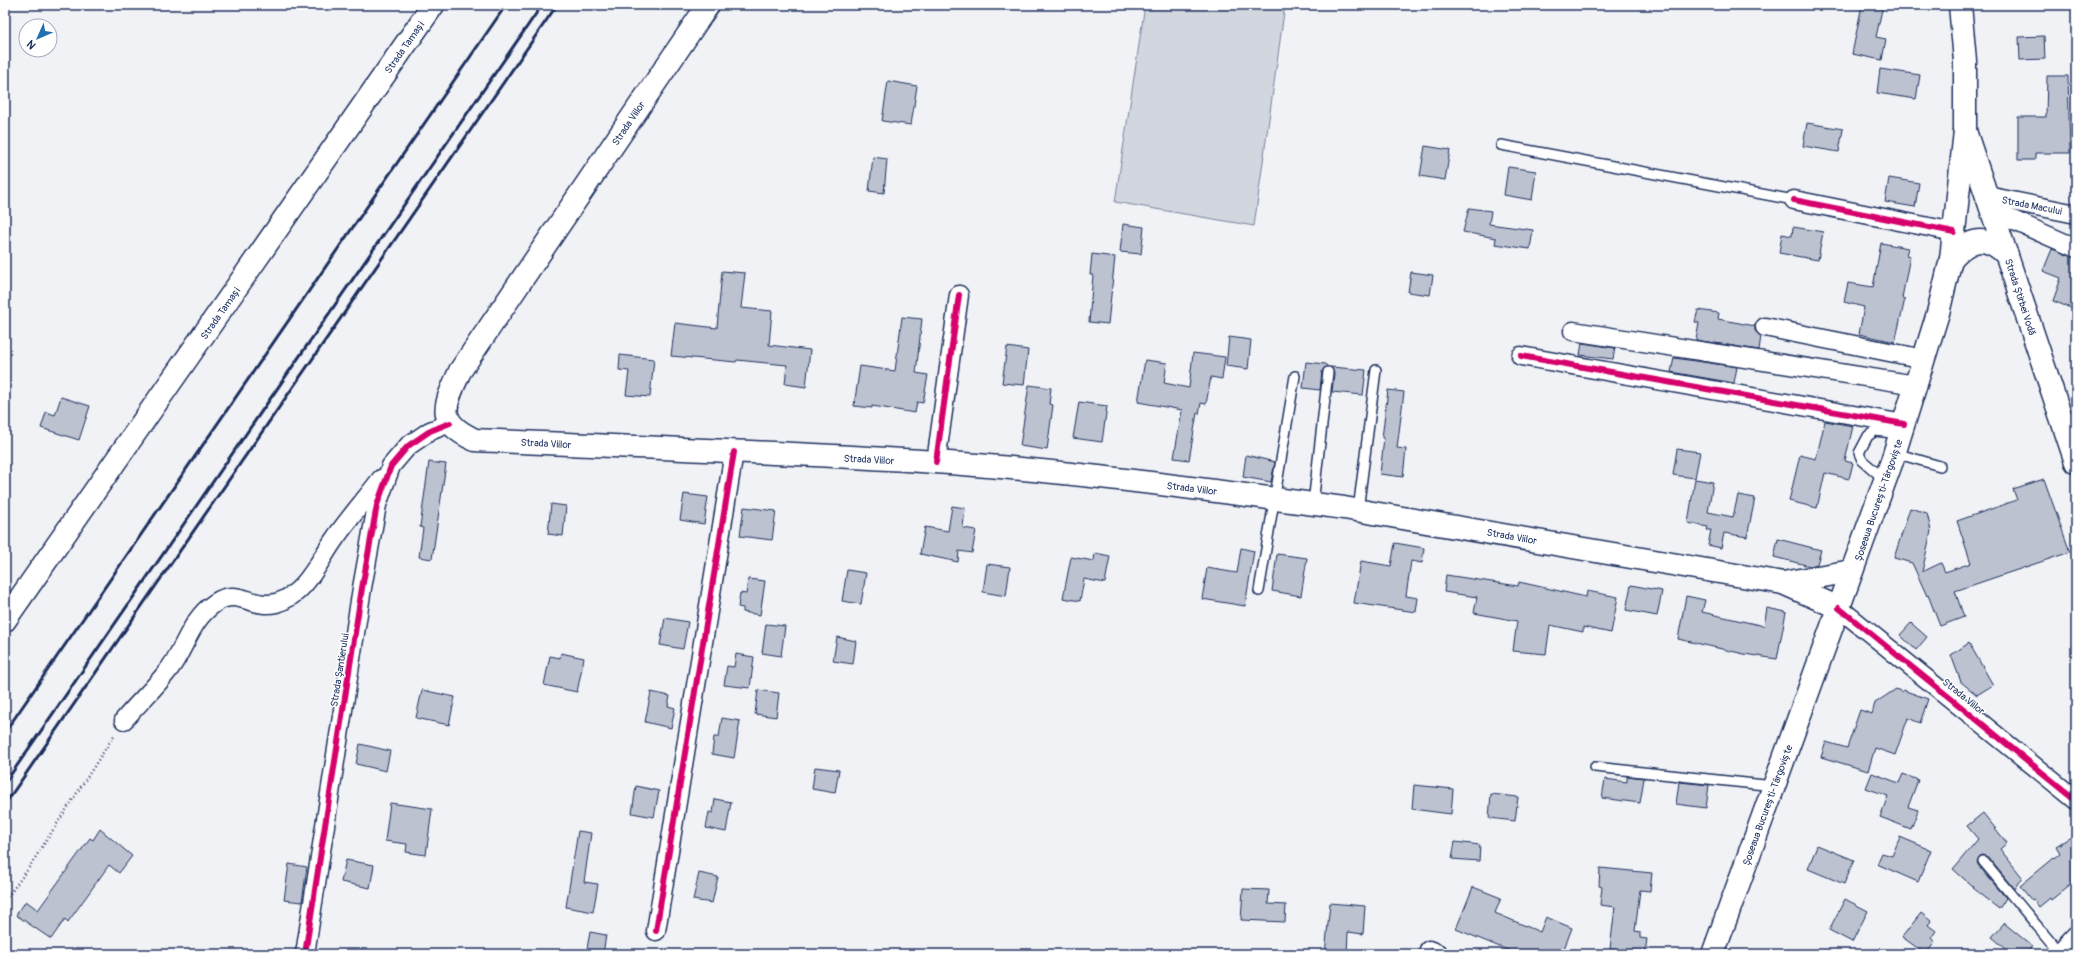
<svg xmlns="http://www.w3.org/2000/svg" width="2081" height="959" viewBox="0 0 2081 959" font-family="Pangolin,sans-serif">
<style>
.green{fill:#d2d6df;stroke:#76829e}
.building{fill:#bcc2d0;stroke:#1b2f5e}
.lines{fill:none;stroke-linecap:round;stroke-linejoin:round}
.service-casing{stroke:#1b2f5e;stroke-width:12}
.minor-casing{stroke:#1b2f5e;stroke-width:21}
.secondary-casing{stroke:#1b2f5e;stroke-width:25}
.primary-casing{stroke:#1b2f5e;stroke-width:25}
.path{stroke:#1b2f5e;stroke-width:2.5;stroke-dasharray:1 3;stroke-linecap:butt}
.service{stroke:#fff;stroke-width:9}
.minor{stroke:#fff;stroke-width:18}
.secondary{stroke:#fff;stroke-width:22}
.primary{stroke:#fff;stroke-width:22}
.rail{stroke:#1b2f5e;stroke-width:3}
.quiet{stroke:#8e44ad;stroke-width:5;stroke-dasharray:10 5;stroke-linecap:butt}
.cycleway-casing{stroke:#fff;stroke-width:8}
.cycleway{stroke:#d6006c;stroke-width:6}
.labels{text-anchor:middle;stroke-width:3;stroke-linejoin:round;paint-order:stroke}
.street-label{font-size:10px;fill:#1b2f5e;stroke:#fff}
</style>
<rect width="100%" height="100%" fill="#f1f2f5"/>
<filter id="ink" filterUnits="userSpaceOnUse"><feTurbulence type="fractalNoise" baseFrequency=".025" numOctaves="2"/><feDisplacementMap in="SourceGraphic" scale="8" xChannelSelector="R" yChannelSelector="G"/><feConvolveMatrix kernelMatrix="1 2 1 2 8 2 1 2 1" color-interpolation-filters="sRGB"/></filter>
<g filter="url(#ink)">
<path class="green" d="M1145,5h140l-31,221 -139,-24z"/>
<g class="building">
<path d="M1862,5h21l-7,32 10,2 -4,21 -30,-6z"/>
<path d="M2044,36l1,23 -25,1 -1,-23z"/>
<path d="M1880,69l40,6 -4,24 -39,-6z"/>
<path d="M2047,76h21l2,77h-35v7h-17v-43h28z"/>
<path d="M888,81l29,5 -6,39 -29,-4z"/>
<path d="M1807,123l36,6 -4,23 -36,-6z"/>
<path d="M1425,146l25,4 -5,30 -25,-4z"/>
<path d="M873,157l14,2 -3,34 -15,-2z"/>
<path d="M1508,167l28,4 -4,29 -28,-5z"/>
<path d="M1889,178l30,5 -4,24 -30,-5z"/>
<path d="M1469,208l22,3 -2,13 44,6 -3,19 -35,-5 1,-6 -33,-6z"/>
<path d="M1123,224l21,3 -3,27 -21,-2z"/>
<path d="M1793,227l30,5 -5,28 -39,-7 3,-19 10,2z"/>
<path d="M1881,243l27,5 -2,7 4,1 -8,42 3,1 -10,43 -36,-8 5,-27 -20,-5 4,-19 25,4z"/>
<path d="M2052,249l24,9v52l-23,-9 8,-23 -18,-7z"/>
<path d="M1092,254l23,3 -7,67 -19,-2 4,-47h-3z"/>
<path d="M722,271l23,2 -4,35 31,3 -3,34 41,5 -4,37 -21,-3 2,-19 -50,-5 -1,2 -65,-6 4,-33 42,5z"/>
<path d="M1411,272l22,3 -3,20 -22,-3z"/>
<path d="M1698,310l21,3 -1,6 37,7v5l6,5 -2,14 -63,-10 3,-17 -4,-1z"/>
<path d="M902,317l20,2 -6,54 12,2 -5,28 -6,-1 -2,11 -43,-7v2l-18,-2 6,-40 35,5z"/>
<path d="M1229,337l22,3 -3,29 -22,-3z"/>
<path d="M1582,343l33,5 -2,11 -33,-4z"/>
<path d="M1007,347l21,3 -4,35 -22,-2z"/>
<path d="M1193,353l32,4 -3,22 -11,-2 -5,27 -5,-1 -2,11 -2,-1 -8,47 -15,-2 8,-48 -44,-8 7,-42 22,3 -3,20 25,5z"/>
<path d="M620,355l34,4 -4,38 -24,-2 3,-24 -10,-1z"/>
<path d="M1674,358l63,9 -3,16 -63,-11z"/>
<path d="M1306,362l19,2 2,2 -5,5 -2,19 -17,-2z"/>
<path d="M1331,367l35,3 -3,25 -31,-3 2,-19z"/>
<path d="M1029,385l22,3 -2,16 4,1 -6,45 -27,-4z"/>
<path d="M1388,390l16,2 -7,56 9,1 -3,28 -23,-3 4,-36h-2z"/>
<path d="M61,397l29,9 -11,34 -38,-12 5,-16 9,3z"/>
<path d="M1079,402l28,4 -5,36 -29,-4z"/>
<path d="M1825,421l28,5 -8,35 8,2 -4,16 -24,-6 -8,35 -28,-7 11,-46 16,4z"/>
<path d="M1677,449l23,3 -5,26 -22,-3z"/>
<path d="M1246,455l29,7 -4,20 -28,-5z"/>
<path d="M429,462l17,2 -14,95 -13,-2 4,-29 -3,-1z"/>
<path d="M1695,479l18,3 -5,30 25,5 5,-22 17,3 -8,39 -23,-4 -3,15 -13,-3 3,-15h-4l1,-3 -20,-4z"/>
<path d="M2044,479l26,73 -115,39 9,26 -24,9 -12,-31 -1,1 -15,-33 -18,-5 16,-50 17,5 4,18 -9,41 19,-9 4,9 26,-9 -14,-42 60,-21 -4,-11z"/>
<path d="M684,494l24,3 -4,27 -24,-4z"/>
<path d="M551,504l15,2 -3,30 -15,-2z"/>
<path d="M952,506l13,2 -2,20 13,2 -4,23 -13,-2 -1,11 -38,-8 5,-27 23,4z"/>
<path d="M744,507l32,4 -4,29 -32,-4z"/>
<path d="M1778,539l43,11 -4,14 -7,2 -36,-9z"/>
<path d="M1395,543l29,5 -2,15 -11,-2 -5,35 12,2 -2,14 -62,-9 7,-42 30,5z"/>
<path d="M1241,548l13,3 -9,55 -43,-7 5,-31 30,5z"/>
<path d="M1095,553l15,3 -5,27 -21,-4 -4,22 -17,-3 8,-41 23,4z"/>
<path d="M1277,554l30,4 -6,38 -29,-5z"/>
<path d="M987,564l23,3 -4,29 -23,-4z"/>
<path d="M847,570l19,3 -5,31 -19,-3z"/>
<path d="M1446,575l72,11 1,-4 67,15 1,-6 31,6 -7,36 -28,-6v5l-33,-7 -4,29 -33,-3 4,-30 -43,-8 3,-16 -33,-5z"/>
<path d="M748,579l17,2 -5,34 -17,-3v-4l-5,-1 2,-14 6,1z"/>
<path d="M1631,585l31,6 -5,25 -31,-6z"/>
<path d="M1686,596l19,4 -3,12 62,14 3,-18 19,4 -9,47 -33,-5 -66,-15z"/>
<path d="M665,618l23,4 -5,27 -23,-4z"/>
<path d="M1911,623l16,14 -11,13 -16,-15z"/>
<path d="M766,624l19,2 -4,30 -19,-3z"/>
<path d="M837,637l19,4 -3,23 -20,-3z"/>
<path d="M1969,643l24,42 -16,10 -16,-13 -10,-27z"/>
<path d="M561,653l23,5 -7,34 -33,-7 6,-29 10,2z"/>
<path d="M736,654l18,3 -4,31 -26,-3 3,-19 7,1z"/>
<path d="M1896,689l6,3 1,-2 25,9 -8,24 -12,-5 -13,37 -20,-7 -7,23 -47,-14 5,-15 21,6 13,-38 12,4 3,-11z"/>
<path d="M422,690l33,7 -6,28 -33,-7z"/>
<path d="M758,690l21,3 -3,24 -21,-3z"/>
<path d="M651,692l19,4 -2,10 7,2 -4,20 -26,-6z"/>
<path d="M722,718l18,3 -6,37 -22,-4 2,-17h5z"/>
<path d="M360,744l30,7 -4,20 -30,-7z"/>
<path d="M815,767l24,3 -4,23 -23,-4z"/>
<path d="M1872,773l27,10 4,-9 15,6 -10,27 10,3 -7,19 -31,-12 8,-21 -22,-8z"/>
<path d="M1627,776l17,2 -4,25 -38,-5 3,-19 22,3z"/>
<path d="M1679,782l30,3 -3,23 -30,-4z"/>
<path d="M1414,785l39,4 -2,25 -39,-5z"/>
<path d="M636,786l23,5 -5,26 -22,-4z"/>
<path d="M1491,794l27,3 -3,24 -26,-3z"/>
<path d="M715,799l16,3 -5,30 -20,-4 3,-16 4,1z"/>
<path d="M390,803l42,6 -6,46 -20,-3 1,-8 -22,-3z"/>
<path d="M1983,813l24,30 -7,6 22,28 -8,12 -26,-32 -6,-2 -3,2 -2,5 1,3 28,33 -7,11 -27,-21 1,-1 -20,-18 25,-30 -11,-13z"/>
<path d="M100,829l32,27 -13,17 -10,-8 -41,57 -3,-3 -14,20 -35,-24 10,-14 12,9 52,-72 3,2z"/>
<path d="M578,831l13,2 -7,49 14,2 -5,28 -27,-5z"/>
<path d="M2076,834v46l-25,20 -1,-2 -11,9 -5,-7 -2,1 -12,-15 40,-33 -4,-7z"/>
<path d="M1900,837l31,13 -13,32 -41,-18 5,-11 10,3z"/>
<path d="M1455,842l25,3 -1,16 -27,-2z"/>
<path d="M1817,845l37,15 -10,24 -36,-15z"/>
<path d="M346,860l28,5 -4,23 -29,-6z"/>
<path d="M289,864l18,3 -5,35 -18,-2z"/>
<path d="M1600,868l52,5 -2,18 -10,-1 -5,41 5,1v6l7,1 -2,14 -35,-4 5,-42 -15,-2 2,-18 -3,-1z"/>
<path d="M699,873l19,4 -6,26 -19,-3z"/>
<path d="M1473,887l28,11 -6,15 45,19 6,-15 26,11 -10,26h-45l-61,-25z"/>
<path d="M1243,889l26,1 -1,14 18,1 -1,17 -44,-2z"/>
<path d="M1845,899l23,12 -16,31 -23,-12z"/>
<path d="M1330,903l35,3 -2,28 -15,-2 -1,22h-22z"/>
<path d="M1921,913l10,8 -3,4 8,6 -5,7 4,4 -9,12 -24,-17z"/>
<path d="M2004,923l28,23 -6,8h-14l-20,-17z"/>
<path d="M590,932l16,3 -3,19h-17z"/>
</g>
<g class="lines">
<g class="service-casing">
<g id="service">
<path d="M1501,145l293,55"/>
<path d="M1895,453l45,13"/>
<path d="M1885,480l-23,-20 -3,-7 9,-17 7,-5 26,3"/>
<path d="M1313,504l15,-132"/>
<path d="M1358,510l18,-140"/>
<path d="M1259,591l36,-215"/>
<path d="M1595,767l179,19"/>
<path d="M1983,861l76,91"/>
</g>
</g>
<g class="minor-casing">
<g id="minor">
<path d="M1987,196l89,18"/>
<path d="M1794,200l160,32"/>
<path d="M1992,211l84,37"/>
<path d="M1765,327l159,32"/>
<path d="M1573,331l343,54"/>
<path d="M1521,356l383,68"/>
<path d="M936,462l23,-167"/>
<path d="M1839,608l237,192"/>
<path d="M124,720c15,-18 32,-33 46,-52 16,-22 21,-49 45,-65 23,-16 37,6 61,0 30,-8 43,-43 60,-66 14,-20 30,-38 45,-58"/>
<path d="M656,931l78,-479"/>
<path d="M1429,950l10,4"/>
<path d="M305,954l57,-366 15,-83 14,-39 17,-20 22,-15 20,-8"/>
<path d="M2058,954l18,-19"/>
</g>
</g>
<g class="secondary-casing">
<g id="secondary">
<path d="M708,5l-248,366c-15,34 -26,50 15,69 153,7 307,12 460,22 136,9 273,28 409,46l439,75 56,25"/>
<path d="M1965,131l111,331"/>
<path d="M1783,583l69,-12"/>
<path d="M5,620l428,-615"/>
</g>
</g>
<g class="primary-casing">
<g id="primary">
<path d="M1951,259c19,-21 34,-25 56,-4"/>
<path d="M1713,954l179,-493 46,-148 13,-54 14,-128v-70l-5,-56"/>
</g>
</g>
<path class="path" d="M5,900l21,-28 89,-138"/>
<use href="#service" class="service"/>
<use href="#minor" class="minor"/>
<use href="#secondary" class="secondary"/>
<use href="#primary" class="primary"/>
<g class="rail">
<path d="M5,732l501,-727"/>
<path d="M5,783l537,-778"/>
<path d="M5,804l552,-799"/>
</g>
<path class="quiet" d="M1429,950l10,4"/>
<g class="cycleway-casing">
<g id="cycleway">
<path d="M1794,200l160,32"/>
<path d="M1521,356l383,68"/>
<path d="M936,462l23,-167"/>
<path d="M1839,608l237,192"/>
<path d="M656,931l78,-479"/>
<path d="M305,954l57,-366 15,-83 14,-39 17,-20 22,-15 20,-8"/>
</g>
</g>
<use href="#cycleway" class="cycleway"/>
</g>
</g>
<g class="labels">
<g class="street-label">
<text transform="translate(404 47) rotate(-55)" y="4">Strada Tamași</text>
<text transform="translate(628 123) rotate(-56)" y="4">Strada Viilor</text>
<text transform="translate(2032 205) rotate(11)" y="4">Strada Macului</text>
<text transform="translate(2021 297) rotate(72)" y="4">Strada Știrbei Vodă</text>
<text transform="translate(220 313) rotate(-55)" y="4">Strada Tamași</text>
<text transform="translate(546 443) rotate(3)" y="4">Strada Viilor</text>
<text transform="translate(869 459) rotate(3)" y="4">Strada Viilor</text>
<text transform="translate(1192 488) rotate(7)" y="4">Strada Viilor</text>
<text transform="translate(1878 500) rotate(-71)" y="4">Șoseaua București-Târgoviște</text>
<text transform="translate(1512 536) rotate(10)" y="4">Strada Viilor</text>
<text transform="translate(339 670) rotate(-81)" y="4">Strada Șantierului</text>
<text transform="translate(1964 696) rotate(39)" y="4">Strada Viilor</text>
<text transform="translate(1767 805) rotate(-70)" y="4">Șoseaua București-Târgoviște</text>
</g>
</g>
<rect width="2081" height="959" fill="none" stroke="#fff" stroke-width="20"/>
<rect x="10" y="10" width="2061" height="939" fill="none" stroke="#1b2f5e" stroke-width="1.5" filter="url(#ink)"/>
<g transform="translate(38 38) rotate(225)"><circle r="19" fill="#ffffff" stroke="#a4acbf"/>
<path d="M0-3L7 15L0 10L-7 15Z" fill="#1f6fb2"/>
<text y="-6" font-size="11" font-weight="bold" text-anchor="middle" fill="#1b2f5e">N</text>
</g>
</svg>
